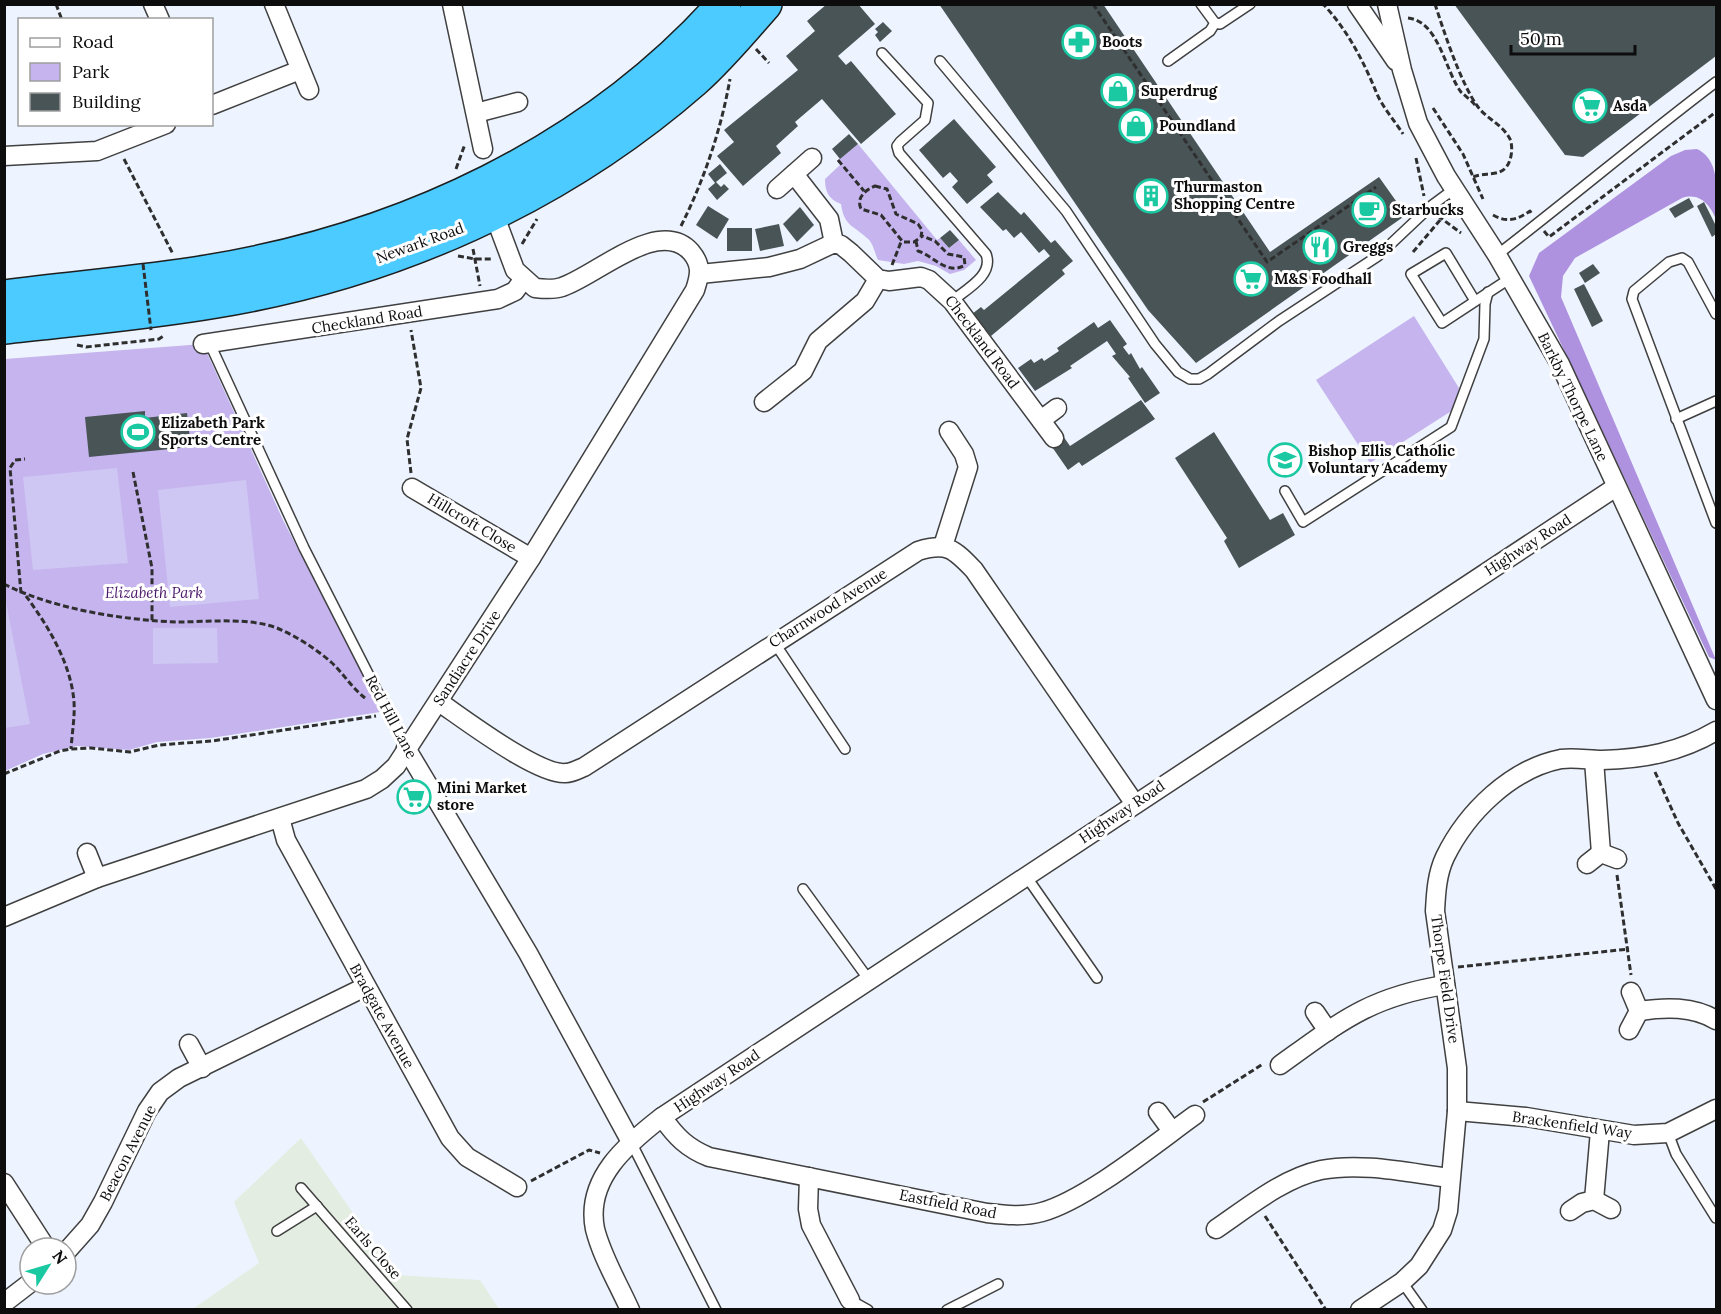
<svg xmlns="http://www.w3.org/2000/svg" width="1721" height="1314" viewBox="0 0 1721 1314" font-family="Lora,serif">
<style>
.industrial{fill:#e4ede1}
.green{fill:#c5b4ed}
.forest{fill:#af92df}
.pitch{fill:#cec6f3}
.building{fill:#495457}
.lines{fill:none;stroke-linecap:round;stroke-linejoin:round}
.lane-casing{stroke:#404040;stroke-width:12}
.street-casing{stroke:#404040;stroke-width:21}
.highway-casing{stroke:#1e1e1e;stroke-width:36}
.path{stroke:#2f2f2f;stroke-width:3;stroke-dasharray:6 3;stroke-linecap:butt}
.lane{stroke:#fff;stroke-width:9}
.street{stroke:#fff;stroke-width:18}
.highway{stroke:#4bcbff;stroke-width:33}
.path-bridge{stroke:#2f2f2f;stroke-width:3;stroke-dasharray:6 3;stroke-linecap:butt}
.labels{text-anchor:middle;stroke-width:6;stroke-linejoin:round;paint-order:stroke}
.poi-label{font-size:15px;font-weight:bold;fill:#0d0d0d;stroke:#fff;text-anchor:start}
.street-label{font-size:15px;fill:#0d0d0d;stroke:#fff}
.park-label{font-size:15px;font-style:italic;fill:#4b186a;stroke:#fff}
</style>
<rect width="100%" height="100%" fill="#edf4ff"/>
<path class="industrial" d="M301,1138l95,137 84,5 19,29 -308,1 68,-47 -25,-61z"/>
<g class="green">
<path d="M858,144l79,96 3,-2 9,10 10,-8 17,20 -12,10 -14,4 -14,-8 -18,-5 -14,3 -26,-4c-3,-6 -5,-18 -11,-22 -14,-13 -23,-12 -26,-34 -13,-5 -16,-13 -16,-25l15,-14 -3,-4z"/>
<path d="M1414,316l45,72 -6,22 -83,53 -54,-83z"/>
<path d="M203,344l80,176 95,184 2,8 -169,26 -54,4 -28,8 -52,-4 -34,8 -38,17v-412z"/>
</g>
<path class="forest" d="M1697,149c24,11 20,46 19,70 -6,-14 -16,-27 -34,-21l-107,60 -12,18 -2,21 155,363 -7,-3 -180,-381 10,-23 132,-97 14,-6z"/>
<g class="pitch">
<path d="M117,468l11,95 -95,7 -10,-93z"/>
<path d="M246,480l13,119 -89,8 -12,-117z"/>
<path d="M5,597l25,127 -25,4 -1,-131z"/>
<path d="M153,628h64l1,35 -65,1z"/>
</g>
<g class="building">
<path d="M827,4h31l17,20 -37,32 8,9 5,-4 45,53 -35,30 -39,-45 -27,23 3,4 -22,20 5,7 -38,33 -26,-30 17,-14 -10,-12 74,-60 -12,-14 29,-25 -8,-10z"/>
<path d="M939,4h164l167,248 109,-75 27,38 -210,148 -48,-53z"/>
<path d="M1454,4h262v52l-133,101 -18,-2z"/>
<path d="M883,22l9,9 -12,11 -5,-7 3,-3 -3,-3z"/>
<path d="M954,119l42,48 -9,8 6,7 -26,22 -15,-17 6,-6 -8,-9 -7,6 -24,-28z"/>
<path d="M849,134l9,10 -18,15 -8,-10z"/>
<path d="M720,164l7,9 -11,9 5,5 3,-3 5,5 -12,11 -9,-11 7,-6 -7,-9z"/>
<path d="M998,192l23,23 3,-3 27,31 4,-3 18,21 -11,9 3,4 -74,62 -19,-22 9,-7 3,3 66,-54 -6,-7 -5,4 -18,-21 -7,6 -8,-9 -3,2 -23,-24z"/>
<path d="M1689,198l5,9 -19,11 -6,-9z"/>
<path d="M1704,202l12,24v8l-4,3 -15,-31z"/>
<path d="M708,206l21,13 -12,20 -21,-14z"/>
<path d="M800,207l14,18 -17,17 -14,-18z"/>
<path d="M779,224l5,22 -24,5 -5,-22z"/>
<rect x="727" y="228" width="25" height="23"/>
<path d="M950,230l9,10 -10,8 -9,-10z"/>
<path d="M1593,264l7,9 -15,10 -6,-10z"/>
<path d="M1584,284l19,37 -11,6 -18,-38z"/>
<path d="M1110,320l17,24 -4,3 6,8 2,-2 9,16 2,-2 18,26 -15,10 -17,-25 2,-1 -18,-21 4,-2 -9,-13 -37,25 2,2 -37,23 -17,-23 13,-9 3,4 8,-5 2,3 15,-10 -2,-3 37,-26 4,6z"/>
<path d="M1141,400l14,19 -73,47 -3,-4 -11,8 -18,-26 13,-8 7,10z"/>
<path d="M145,411v7l42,-5 4,34 -102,10 -4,-40z"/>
<path d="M1214,432l56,88 13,-7 12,22 -56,33 -15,-27 3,-3 -52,-80z"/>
</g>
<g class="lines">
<g class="lane-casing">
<g id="lane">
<path d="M1201,4l14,19"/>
<path d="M882,53l46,50 -3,17 -25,22 -3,4 2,7 87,101c8,21 -19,35 -34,47"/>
<path d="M940,61l126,150 89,133 23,28 12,7h9l9,-5 71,-53 99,-65 53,-50 23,-17"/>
<path d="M1168,61l42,-30 5,-8 5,1 30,-20"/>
<path d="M1497,255c74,-57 145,-117 219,-173"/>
<path d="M1475,301l-29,-48 -35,21 31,49 67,-44"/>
<path d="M1716,314l-28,-52 -6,-4 -13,4 -35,29 -2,8 84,224"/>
<path d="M210,344l94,204 102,200"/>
<path d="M1676,419l40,-18"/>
<path d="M1285,491l18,31 148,-95 33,-88 1,-35 3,-12"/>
<path d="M774,642l71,107"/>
<path d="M1026,876l71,102"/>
<path d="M803,889l66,91"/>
<path d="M1668,1133l8,21 40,64"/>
<path d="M631,1142l85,168"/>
<path d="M301,1188l106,122"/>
<path d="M277,1231l40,-25"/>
<path d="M1402,1282l20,28"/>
<path d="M850,1300l18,10"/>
<path d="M947,1310l51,-26"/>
</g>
</g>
<g class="street-casing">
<g id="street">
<path d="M153,4l7,16"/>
<path d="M274,4l35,86"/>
<path d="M452,4l31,145"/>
<path d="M1357,4l39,57"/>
<path d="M1387,4l15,66 16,53 28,53 51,79 63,109 156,336"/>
<path d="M212,105l88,-35"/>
<path d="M476,113l42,-11"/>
<path d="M4,156l93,-5 69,-27"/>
<path d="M794,174l35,45 5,24"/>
<path d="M777,189l35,-31"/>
<path d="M700,274l69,-7 31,-8 34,-16 7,2 10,8 27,26 11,2 32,-4 8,3 23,21 102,137"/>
<path d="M203,344l295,-45 17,-8 8,-11"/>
<path d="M764,402l39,-31 15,-30 47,-40 13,-22"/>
<path d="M1041,420l16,-12"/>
<path d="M412,488l119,70"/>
<path d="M943,546l25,-79 -4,-13 -15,-23"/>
<path d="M439,702c25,17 100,74 127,71 6,0 13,-4 18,-6l334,-216c29,-9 36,-2 56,19l161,234"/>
<path d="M406,748l122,205 103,189"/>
<path d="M1594,760l7,93"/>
<path d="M280,818l6,22 164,298 17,19 50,30"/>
<path d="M87,853l10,25"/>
<path d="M1587,864l14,-11 16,6"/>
<path d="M4,917l93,-39 269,-89 16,-10 14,-13 135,-208 164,-268c5,-15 7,-25 -4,-38 -32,-36 -95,24 -129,35 -8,3 -18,2 -27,1l-20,-18 -21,-56"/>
<path d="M1639,1011c26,-4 54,-5 77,9"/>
<path d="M1315,1012l13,19"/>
<path d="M1629,1030l10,-19 -8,-19"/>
<path d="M189,1044l13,24"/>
<path d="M1280,1065c60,-43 89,-68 165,-80"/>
<path d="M1457,1111l69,6 108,18 34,-2 48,-24"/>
<path d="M1158,1112l14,19"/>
<path d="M662,1117c14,20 25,31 47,40l278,56c18,2 37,4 55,-1 44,-12 114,-69 153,-97"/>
<path d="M809,1177l-1,32 3,16 39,75"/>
<path d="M4,1183l42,65"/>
<path d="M1594,1200l6,-69"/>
<path d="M1570,1211l12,-8 12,-3 17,9"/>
<path d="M1216,1229c31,-21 67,-51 105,-59 41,-8 88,3 129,8"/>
<path d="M66,1252l24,-27 13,-23 44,-91 13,-19 19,-14 186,-91"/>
<path d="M4,1303l26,-20"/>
<path d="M630,1310c-12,-27 -28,-53 -35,-81 -10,-50 32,-85 67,-112l954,-630"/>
<path d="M1360,1310l42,-28 17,-16 23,-36 6,-19 9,-100v-43l-22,-157c1,-19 2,-37 10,-54 22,-45 66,-88 116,-98 13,-2 28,1 41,1 42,-1 78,-8 114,-29"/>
</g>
</g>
<g class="highway-casing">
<g id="highway">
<path d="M4,297c68,-9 136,-14 203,-25 195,-32 384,-119 517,-268"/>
<path d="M4,327c71,-8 142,-14 212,-26 176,-29 343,-103 478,-221 26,-23 48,-50 71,-76"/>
</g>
</g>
<g class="path">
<path d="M56,4l6,16"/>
<path d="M1093,4l174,258 109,-75"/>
<path d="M1285,4h3"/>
<path d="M1321,4l3,1c24,26 40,57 53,89 6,14 18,27 26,40"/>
<path d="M1435,4c9,28 26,80 43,103 9,12 24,17 32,32 3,7 2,20 -3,27 -7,11 -23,6 -34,11"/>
<path d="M1408,18c31,3 37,53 53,74 4,4 10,8 14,13"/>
<path d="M756,49l13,14"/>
<path d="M1433,108l30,46 20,45"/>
<path d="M1416,158l8,38"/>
<path d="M124,159l49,95"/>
<path d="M838,160l26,31"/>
<path d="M456,169l9,-25"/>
<path d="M875,186l12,3 9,25 22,10 4,6 -1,7 -7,5h-11l-22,-27 -20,-6c-5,-11 4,-19 14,-23z"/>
<path d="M1493,215c14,8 24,5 37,-4l2,3"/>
<path d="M1438,216l23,17"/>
<path d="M681,226c23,-46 40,-96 49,-147"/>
<path d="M1544,231l5,6 167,-125"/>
<path d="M916,241l2,10c16,5 29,25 47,14l-1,-8 -16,-3 -13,-13 -13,-5"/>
<path d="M522,244l15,-25"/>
<path d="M473,249l7,37"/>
<path d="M1413,252l28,-33"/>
<path d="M458,256l17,3h17"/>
<path d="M892,265l9,-23"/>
<path d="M77,345l9,2 73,-8 6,-4"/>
<path d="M133,472l19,96v53"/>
<path d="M411,473l-4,-34 14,-51 -10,-58"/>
<path d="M4,584c49,25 119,36 173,38 32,0 70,-5 100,6 19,8 39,21 54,34 12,11 21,26 34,36"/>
<path d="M21,593l-11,-125 5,-8 10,-1"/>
<path d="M26,596c22,30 45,67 48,106 1,15 -2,31 -3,47"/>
<path d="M1655,772l23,51 38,66"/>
<path d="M4,774l56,-23 11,-2 20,-1 39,4 29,-7 53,-4 164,-25"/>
<path d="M1617,875l14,100"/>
<path d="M1458,967l171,-18"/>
<path d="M1203,1102l60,-38"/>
<path d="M531,1181l58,-31 11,3"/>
<path d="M1265,1216l61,94"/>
</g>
<use href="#lane" class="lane"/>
<use href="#street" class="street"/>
<use href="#highway" class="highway"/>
<path class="path-bridge" d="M143,264l8,66"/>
</g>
<defs>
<g id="pharmacy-ring" transform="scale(1.725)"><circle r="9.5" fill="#fff" stroke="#1ac8a2" stroke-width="1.5"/><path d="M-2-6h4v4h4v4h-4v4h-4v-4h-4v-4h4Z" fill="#1ac8a2"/></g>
<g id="shop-ring" transform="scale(1.725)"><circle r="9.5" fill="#fff" stroke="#1ac8a2" stroke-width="1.5"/><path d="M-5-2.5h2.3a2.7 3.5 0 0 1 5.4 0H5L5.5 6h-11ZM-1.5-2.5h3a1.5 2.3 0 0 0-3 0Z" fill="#1ac8a2"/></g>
<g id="supermarket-ring" transform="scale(1.725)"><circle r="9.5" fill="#fff" stroke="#1ac8a2" stroke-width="1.5"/><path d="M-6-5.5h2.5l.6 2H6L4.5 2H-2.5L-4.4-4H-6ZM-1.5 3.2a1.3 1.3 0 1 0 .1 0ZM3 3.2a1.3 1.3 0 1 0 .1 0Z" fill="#1ac8a2"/></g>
<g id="building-ring" transform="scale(1.725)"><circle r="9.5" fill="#fff" stroke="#1ac8a2" stroke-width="1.5"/><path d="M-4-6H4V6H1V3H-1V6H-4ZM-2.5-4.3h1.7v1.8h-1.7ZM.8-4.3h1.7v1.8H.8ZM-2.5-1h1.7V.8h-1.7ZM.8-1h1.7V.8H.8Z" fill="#1ac8a2"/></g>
<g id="cafe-ring" transform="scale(1.725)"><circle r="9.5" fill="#fff" stroke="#1ac8a2" stroke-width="1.5"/><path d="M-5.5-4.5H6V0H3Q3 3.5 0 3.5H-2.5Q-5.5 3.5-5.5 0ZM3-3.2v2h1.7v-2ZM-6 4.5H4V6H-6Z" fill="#1ac8a2"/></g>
<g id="restaurant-ring" transform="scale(1.725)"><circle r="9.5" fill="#fff" stroke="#1ac8a2" stroke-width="1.5"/><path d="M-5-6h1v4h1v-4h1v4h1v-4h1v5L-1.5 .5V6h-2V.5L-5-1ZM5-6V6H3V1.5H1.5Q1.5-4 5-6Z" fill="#1ac8a2"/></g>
<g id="stadium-ring" transform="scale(1.725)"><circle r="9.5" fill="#fff" stroke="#1ac8a2" stroke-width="1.5"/><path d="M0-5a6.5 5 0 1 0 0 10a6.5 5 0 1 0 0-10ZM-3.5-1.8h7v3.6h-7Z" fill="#1ac8a2"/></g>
<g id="school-ring" transform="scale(1.725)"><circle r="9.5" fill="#fff" stroke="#1ac8a2" stroke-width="1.5"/><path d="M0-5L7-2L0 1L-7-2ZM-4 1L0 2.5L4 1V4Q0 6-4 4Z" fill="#1ac8a2"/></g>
</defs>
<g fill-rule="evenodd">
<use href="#pharmacy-ring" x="1079" y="42"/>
<use href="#shop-ring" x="1118" y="91"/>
<use href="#supermarket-ring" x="1590" y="106"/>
<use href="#shop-ring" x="1136" y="126"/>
<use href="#building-ring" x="1151" y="196"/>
<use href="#cafe-ring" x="1369" y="210"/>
<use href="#restaurant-ring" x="1320" y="247"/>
<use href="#supermarket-ring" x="1251" y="279"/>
<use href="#stadium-ring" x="138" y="432"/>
<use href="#school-ring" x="1285" y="460"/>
<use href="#supermarket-ring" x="414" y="797"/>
</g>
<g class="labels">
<g class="poi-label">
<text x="1102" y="47">Boots</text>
<text x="1141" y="96">Superdrug</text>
<text x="1613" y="111">Asda</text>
<text x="1159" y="131">Poundland</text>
<text x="1174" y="192">Thurmaston<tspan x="1174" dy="17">Shopping Centre</tspan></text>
<text x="1392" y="215">Starbucks</text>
<text x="1343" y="252">Greggs</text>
<text x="1274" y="284">M&amp;S Foodhall</text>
<text x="161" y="428">Elizabeth Park<tspan x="161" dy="17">Sports Centre</tspan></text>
<text x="1308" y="456">Bishop Ellis Catholic<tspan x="1308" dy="17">Voluntary Academy</tspan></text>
<text x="437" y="793">Mini Market<tspan x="437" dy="17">store</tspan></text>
</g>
<g class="street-label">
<text transform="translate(420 243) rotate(-20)" y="5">Newark Road</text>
<text transform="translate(367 320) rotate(-9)" y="5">Checkland Road</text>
<text transform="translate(982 342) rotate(53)" y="5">Checkland Road</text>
<text transform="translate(1573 397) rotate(64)" y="5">Barkby Thorpe Lane</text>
<text transform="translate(472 523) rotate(31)" y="5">Hillcroft Close</text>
<text transform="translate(1528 545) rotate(-33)" y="5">Highway Road</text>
<text transform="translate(828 608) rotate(-32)" y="5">Charnwood Avenue</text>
<text transform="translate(467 658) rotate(-57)" y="5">Sandiacre Drive</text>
<text transform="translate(391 717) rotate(62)" y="5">Red Hill Lane</text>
<text transform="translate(1122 812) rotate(-34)" y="5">Highway Road</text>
<text transform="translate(1445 979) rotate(82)" y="5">Thorpe Field Drive</text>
<text transform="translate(382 1016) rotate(61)" y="5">Bradgate Avenue</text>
<text transform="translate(717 1081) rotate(-34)" y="5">Highway Road</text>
<text transform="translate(1572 1125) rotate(8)" y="5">Brackenfield Way</text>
<text transform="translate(128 1153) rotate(-63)" y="5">Beacon Avenue</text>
<text transform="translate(948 1204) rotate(11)" y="5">Eastfield Road</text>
<text transform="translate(373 1248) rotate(49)" y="5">Earls Close</text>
</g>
<g class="park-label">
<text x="154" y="598">Elizabeth Park</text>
</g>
</g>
<rect width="1721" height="1314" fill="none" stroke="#0d0d0d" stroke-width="12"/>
<rect x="18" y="18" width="195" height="108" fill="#ffffff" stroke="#9e9e9e" stroke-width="1.5"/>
<rect x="30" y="38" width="30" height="9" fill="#ffffff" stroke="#9e9e9e" stroke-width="1.5"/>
<text x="72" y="48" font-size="18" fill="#0d0d0d">Road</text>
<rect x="30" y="63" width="30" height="18" fill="#c5b4ed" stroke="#9e9e9e" stroke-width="1.5"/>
<text x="72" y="78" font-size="18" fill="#0d0d0d">Park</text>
<rect x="30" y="93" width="30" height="18" fill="#495457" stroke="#9e9e9e" stroke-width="1.5"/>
<text x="72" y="108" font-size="18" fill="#0d0d0d">Building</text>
<g transform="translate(48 1266) rotate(53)"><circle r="28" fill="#ffffff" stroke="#9e9e9e" stroke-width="1.5"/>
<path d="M0-4.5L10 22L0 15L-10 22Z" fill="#1ac8a2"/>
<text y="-9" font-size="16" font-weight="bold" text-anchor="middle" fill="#0d0d0d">N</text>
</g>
<path d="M1511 45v9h124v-9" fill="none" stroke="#0d0d0d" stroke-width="3"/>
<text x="1520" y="45" font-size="18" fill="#0d0d0d" stroke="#ffffff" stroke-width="4.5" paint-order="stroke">50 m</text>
</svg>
